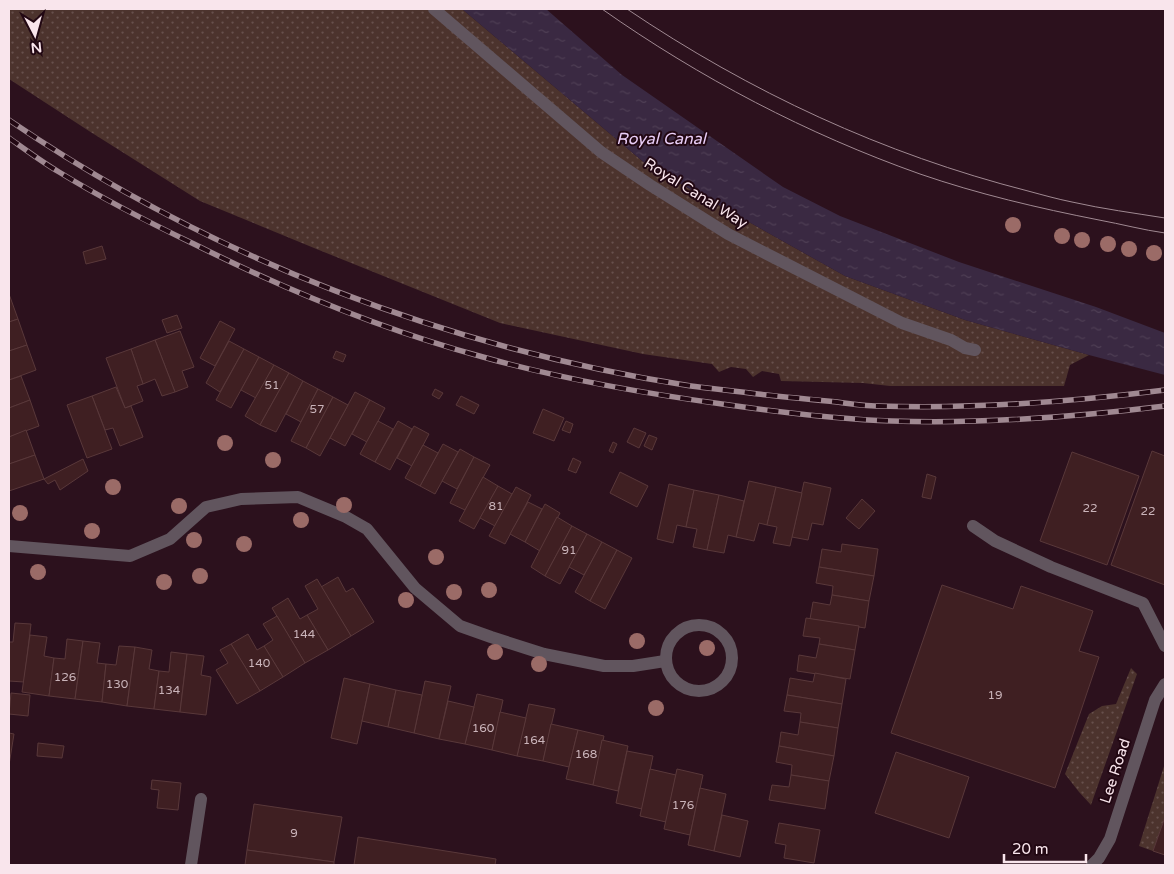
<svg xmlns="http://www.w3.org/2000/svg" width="1174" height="874" viewBox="0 0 1174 874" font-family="'Varela Round',sans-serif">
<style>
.green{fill:url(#green-dots)}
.water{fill:url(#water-ripples)}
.building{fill:#3f1f22;stroke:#59383a}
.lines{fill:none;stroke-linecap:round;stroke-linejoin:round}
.minor{stroke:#61555e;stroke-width:12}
.tram{stroke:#a08992;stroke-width:1}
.rail-casing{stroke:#a08992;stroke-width:5.5}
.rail{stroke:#220813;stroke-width:4;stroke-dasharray:11;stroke-linecap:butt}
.tree{fill:#9b6b67}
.labels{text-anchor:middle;stroke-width:4;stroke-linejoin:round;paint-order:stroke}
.number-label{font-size:12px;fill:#cab4ba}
.street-label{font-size:15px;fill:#f9e5ec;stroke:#220813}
.water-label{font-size:16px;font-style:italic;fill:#eacff8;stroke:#220813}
</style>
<defs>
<pattern id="green-dots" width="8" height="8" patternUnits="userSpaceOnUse" patternTransform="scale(1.25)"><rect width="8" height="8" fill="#4c332d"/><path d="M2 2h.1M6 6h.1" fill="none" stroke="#67504c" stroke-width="1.8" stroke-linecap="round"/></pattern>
<pattern id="water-ripples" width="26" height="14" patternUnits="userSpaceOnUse" patternTransform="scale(1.25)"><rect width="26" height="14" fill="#3a2942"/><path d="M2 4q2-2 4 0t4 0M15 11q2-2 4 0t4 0" fill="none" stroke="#4e3e54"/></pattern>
</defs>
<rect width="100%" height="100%" fill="#2c111d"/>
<g class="green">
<path d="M9,9h453l185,156 198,111 120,44 124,35 -19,10 -6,21h-174l-27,-3 -82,-2 -2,-7 -17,-3 -9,6 -7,-8 -15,-2 -12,5 -7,-8 -69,-10 -143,-31 -186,-75 -114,-47 -111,-70 -80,-52z"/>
<path d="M1131,668l6,6 -46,131 -12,-13 -14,-18 24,-60 13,-8 14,-2z"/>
<path d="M1165,763v54l-12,34 -14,-5z"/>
</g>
<path class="water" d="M462,9h84l76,66 161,112 57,29 119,46 137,45 69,26v42l-76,-20 -124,-35 -120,-44 -198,-111z"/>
<g class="building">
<path d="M102,246l4,13 -20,5 -3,-12z"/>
<path d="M9,294l9,25 -9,3z"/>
<path d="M177,315l5,13 -15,5 -5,-13z"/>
<path d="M18,319l9,26 -18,6v-29z"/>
<path d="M220,321l15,8 -20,37 -15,-8z"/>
<path d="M180,331l14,36 -12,4 6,16 -13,5 -20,-52z"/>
<path d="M155,340l20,52 -13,4 -7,-17 -12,5 -12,-35z"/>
<path d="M229,341l15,8 -24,43 -14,-9z"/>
<path d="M27,345l9,25 -27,10v-29z"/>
<path d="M131,349l12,35 -6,2 6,15 -18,7 -19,-50z"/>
<path d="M244,349l15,8 -28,51 -15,-8z"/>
<path d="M336,351l10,4 -3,7 -10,-4z"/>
<path d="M259,357l15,8 -18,33 -15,-8z"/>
<path d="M274,365l15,8 -29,52 -15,-9z"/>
<path d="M289,373l14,8 -27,51 -16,-7z"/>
<path d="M21,376l9,24 -21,8v-28z"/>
<path d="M303,381l15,8 -17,33 -15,-8z"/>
<path d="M116,387l9,21 6,-2 12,31 -23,9 -7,-18 -8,2 -13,-34z"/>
<path d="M318,389l15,8 -27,51 -15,-7z"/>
<path d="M435,389l8,4 -4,6 -7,-4z"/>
<path d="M355,392l15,8 -25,46 -15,-8z"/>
<path d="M92,396l20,53 -25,9 -20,-53z"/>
<path d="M461,396l18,9 -5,9 -18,-9z"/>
<path d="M333,397l15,8 -28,51 -14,-8z"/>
<path d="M30,400l9,26 -30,11v-29z"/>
<path d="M370,400l15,8 -18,34 -15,-8z"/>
<path d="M543,409l21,9 -10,23 -21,-8z"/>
<path d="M378,421l15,8 -18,33 -15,-8z"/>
<path d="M398,421l14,8 -22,41 -15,-8z"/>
<path d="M566,421l7,3 -3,9 -8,-3z"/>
<path d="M414,426l15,8 -17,32 -15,-8z"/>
<path d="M634,428l12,5 -7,15 -12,-6z"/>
<path d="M26,430l9,25 -26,9v-27z"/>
<path d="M649,435l8,3 -5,12 -8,-4z"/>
<path d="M613,442l4,2 -4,9 -4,-2z"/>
<path d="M443,444l15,8 -23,42 -15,-8z"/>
<path d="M423,445l15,8 -18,33 -15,-8z"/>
<path d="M460,449l14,8 -17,32 -15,-8z"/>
<path d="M1152,451l13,5v129l-54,-20z"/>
<path d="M1072,452l67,24 -32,89 -67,-24z"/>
<path d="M35,455l9,24 -35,12v-27z"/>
<path d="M474,457l16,8 -25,45 -15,-7z"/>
<path d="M573,458l8,4 -5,11 -8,-3z"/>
<path d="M83,459l5,12 -28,19 -5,-10 -7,4 -4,-5z"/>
<path d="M620,472l28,14 -11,21 -27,-14z"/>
<path d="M927,474l9,3 -5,22 -9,-2z"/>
<path d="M483,477l15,9 -24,43 -15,-8z"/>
<path d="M749,481l27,6 -9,38 -8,-2 -5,18 -18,-4z"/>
<path d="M804,482l27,6 -8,37 -11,-2 -4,17 -16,-3z"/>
<path d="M669,484l25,6 -8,37 -9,-2 -4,18 -16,-4z"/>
<path d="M498,486l14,8 -17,32 -15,-8z"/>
<path d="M516,487l15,8 -26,49 -16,-8z"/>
<path d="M776,487l26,6 -12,53 -17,-3 4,-16 -10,-2z"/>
<path d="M694,490l25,5 -12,55 -14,-3 4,-18 -11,-2z"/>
<path d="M719,495l25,6 -8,36 -8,-2 -4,18 -17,-3z"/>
<path d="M862,499l13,12 -16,18 -13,-11z"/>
<path d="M528,502l14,7 -17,33 -15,-8z"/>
<path d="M545,504l15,9 -20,38 -15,-9z"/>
<path d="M557,517l15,9 -27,50 -14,-9z"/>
<path d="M572,526l15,8 -27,50 -15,-8z"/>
<path d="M587,534l15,8 -18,33 -15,-8z"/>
<path d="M602,542l15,8 -27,51 -15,-9z"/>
<path d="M842,544l36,5 -4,27 -55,-9 3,-18 19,3z"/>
<path d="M617,550l15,8 -27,51 -15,-8z"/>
<path d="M819,567l55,9 -5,25 -37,-6 1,-9 -17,-3z"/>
<path d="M338,577l8,15 7,-4 21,34 -23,14 -30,-49z"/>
<path d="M317,579l34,57 -23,14 -21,-35 11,-6 -13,-23z"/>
<path d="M942,585l71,24 8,-23 72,25 -14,40 20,6 -44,131 -164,-55z"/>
<path d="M832,595l37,6 -4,27 -55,-9 3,-17 17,3z"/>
<path d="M288,598l12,21 7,-4 21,35 -23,13 -33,-55z"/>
<path d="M277,616l28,47 -22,14 -19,-31 9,-6 -10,-16z"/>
<path d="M806,618l53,8 -4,24 -36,-6 1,-6 -17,-2z"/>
<path d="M15,623l16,1 -7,58 -15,-1v-39h4z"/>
<path d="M248,634l9,16 7,-4 19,31 -23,14 -29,-47z"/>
<path d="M30,635l17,2 -3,19 10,2 -5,38 -27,-4z"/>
<path d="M67,639l16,2 -8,58 -26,-3 5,-38 11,1z"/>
<path d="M83,641l17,2 -3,20 9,1 -4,38 -27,-3z"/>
<path d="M231,644l29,47 -23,13 -21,-34 12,-7 -8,-13z"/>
<path d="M819,644l36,6 -5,29 -53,-8 2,-16 17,3z"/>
<path d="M119,646l16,1 -8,59 -25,-4 4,-38 10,1z"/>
<path d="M135,647l17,3 -3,19 10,2 -5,38 -27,-3z"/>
<path d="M171,652l16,2 -7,58 -26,-3 5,-38 10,1z"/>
<path d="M187,654l17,2 -3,19 10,2 -5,38 -26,-3z"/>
<path d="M815,673l31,6 -4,25 -55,-9 3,-17 23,4z"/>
<path d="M344,678l26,6 -13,60 -26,-6z"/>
<path d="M425,681l26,5 -12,53 -25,-6z"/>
<path d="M370,684l26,6 -8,37 -26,-6z"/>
<path d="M396,690l26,5 -8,38 -26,-6z"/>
<path d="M11,693l19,2 -2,21 -19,-2z"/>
<path d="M477,694l26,6 -11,50 -27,-6z"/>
<path d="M787,695l55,9 -4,24 -38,-6 1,-9 -17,-2z"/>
<path d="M448,701l26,6 -9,37 -26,-5z"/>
<path d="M529,704l26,5 -12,52 -26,-5z"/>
<path d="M500,712l26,6 -9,38 -25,-6z"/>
<path d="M800,722l38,6 -4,28 -55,-10 2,-14 17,3z"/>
<path d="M551,724l27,6 -9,37 -26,-6z"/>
<path d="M578,730l26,6 -11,49 -27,-6z"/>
<path d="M9,733l5,1 -5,31z"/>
<path d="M602,740l26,6 -10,45 -25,-6z"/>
<path d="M38,743l26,3 -2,12 -25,-2z"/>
<path d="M779,746l55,10 -5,25 -38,-6 1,-10 -16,-3z"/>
<path d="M627,751l26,5 -11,53 -26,-6z"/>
<path d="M896,752l73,25 -20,61 -74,-25z"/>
<path d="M650,769l26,6 -10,47 -26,-6z"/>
<path d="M677,769l26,6 -13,60 -26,-6z"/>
<path d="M791,775l38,6 -4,28 -56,-9 3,-15 17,2z"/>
<path d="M152,780l29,3 -3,27 -21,-2 2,-18 -8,-1z"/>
<path d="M700,788l26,6 -12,57 -26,-6z"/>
<path d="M254,804l88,13 -8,45 -87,-12z"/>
<path d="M722,815l26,6 -8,36 -26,-6z"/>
<path d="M1165,817v38l-12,-4z"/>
<path d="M779,823l41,7 -6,33 -30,-5 2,-13 -11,-2z"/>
<path d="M358,837l138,22 -1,6h-141z"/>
<path d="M247,850l87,12v3h-89z"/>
</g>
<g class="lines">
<g class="minor">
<path d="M434,9l167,143 49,33 78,49 174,89 49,17 14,8 10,2"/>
<path d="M973,526l22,15 56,26 92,36 22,43"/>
<path d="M9,546l121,10 40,-17 36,-32 35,-8 57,-2 48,20 21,12 48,59 45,38 31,11 53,17 60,12h29l32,-5"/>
<circle cx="699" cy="658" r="33"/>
<path d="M191,865l10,-66"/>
<path d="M1092,865l7,-7 11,-19 45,-139 10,-16"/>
</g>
<g class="tram">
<path d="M602,9c98,69 205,125 318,165 58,20 118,34 179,46 22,4 44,10 66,13"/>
<path d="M627,9c123,83 256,145 401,182 15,4 29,8 44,11 31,7 62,11 93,16"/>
</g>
<g class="rail-casing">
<g id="rail">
<path d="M9,120c204,139 439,228 682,266 22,3 45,5 67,8 26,3 52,5 79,8 14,2 28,4 42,4 96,3 192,-4 286,-16"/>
<path d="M9,138c17,12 33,24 50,34 44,27 89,50 135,72 92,46 189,86 289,113 78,22 159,36 239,47 56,8 113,15 170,17 89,3 184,-4 273,-15"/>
</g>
</g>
<use href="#rail" class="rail"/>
</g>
<g class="tree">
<circle cx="1013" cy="225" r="8"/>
<circle cx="1062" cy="236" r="8"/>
<circle cx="1082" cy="240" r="8"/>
<circle cx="1108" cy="244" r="8"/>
<circle cx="1129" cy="249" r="8"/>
<circle cx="1154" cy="253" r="8"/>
<circle cx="225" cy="443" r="8"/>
<circle cx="273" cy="460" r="8"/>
<circle cx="113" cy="487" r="8"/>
<circle cx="344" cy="505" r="8"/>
<circle cx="179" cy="506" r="8"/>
<circle cx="20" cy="513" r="8"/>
<circle cx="301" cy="520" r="8"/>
<circle cx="92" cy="531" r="8"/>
<circle cx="194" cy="540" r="8"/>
<circle cx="244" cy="544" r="8"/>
<circle cx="436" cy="557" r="8"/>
<circle cx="38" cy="572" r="8"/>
<circle cx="200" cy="576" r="8"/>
<circle cx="164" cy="582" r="8"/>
<circle cx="489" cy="590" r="8"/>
<circle cx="454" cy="592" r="8"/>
<circle cx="406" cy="600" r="8"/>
<circle cx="637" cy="641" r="8"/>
<circle cx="707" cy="648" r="8"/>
<circle cx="495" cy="652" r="8"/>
<circle cx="539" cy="664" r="8"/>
<circle cx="656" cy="708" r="8"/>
</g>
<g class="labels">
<g class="number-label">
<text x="272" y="389">51</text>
<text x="317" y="413">57</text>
<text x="496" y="510">81</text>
<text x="1090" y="512">22</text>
<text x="1148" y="515">22</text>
<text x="569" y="554">91</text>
<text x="304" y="638">144</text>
<text x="259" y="667">140</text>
<text x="65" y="681">126</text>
<text x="117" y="688">130</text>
<text x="169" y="694">134</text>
<text x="995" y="699">19</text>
<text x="483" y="732">160</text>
<text x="534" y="744">164</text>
<text x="586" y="758">168</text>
<text x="683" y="809">176</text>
<text x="294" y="837">9</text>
</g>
<g class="street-label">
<text transform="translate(696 193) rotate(32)" y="5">Royal Canal Way</text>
<text transform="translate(1115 771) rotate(-72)" y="5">Lee Road</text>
</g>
<g class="water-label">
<text x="661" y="144">Royal Canal</text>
</g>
</g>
<rect width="1174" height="874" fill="none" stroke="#f9e5ec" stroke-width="20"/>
<g transform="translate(35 35) rotate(174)" stroke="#220813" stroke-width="4" paint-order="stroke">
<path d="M0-4L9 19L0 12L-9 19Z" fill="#f9e5ec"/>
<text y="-8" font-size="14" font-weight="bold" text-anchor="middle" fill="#f9e5ec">N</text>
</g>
<path d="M1004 854v8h82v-8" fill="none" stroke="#f9e5ec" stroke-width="2.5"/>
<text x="1012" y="854" font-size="15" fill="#f9e5ec" stroke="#220813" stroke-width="4" paint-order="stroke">20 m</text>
</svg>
